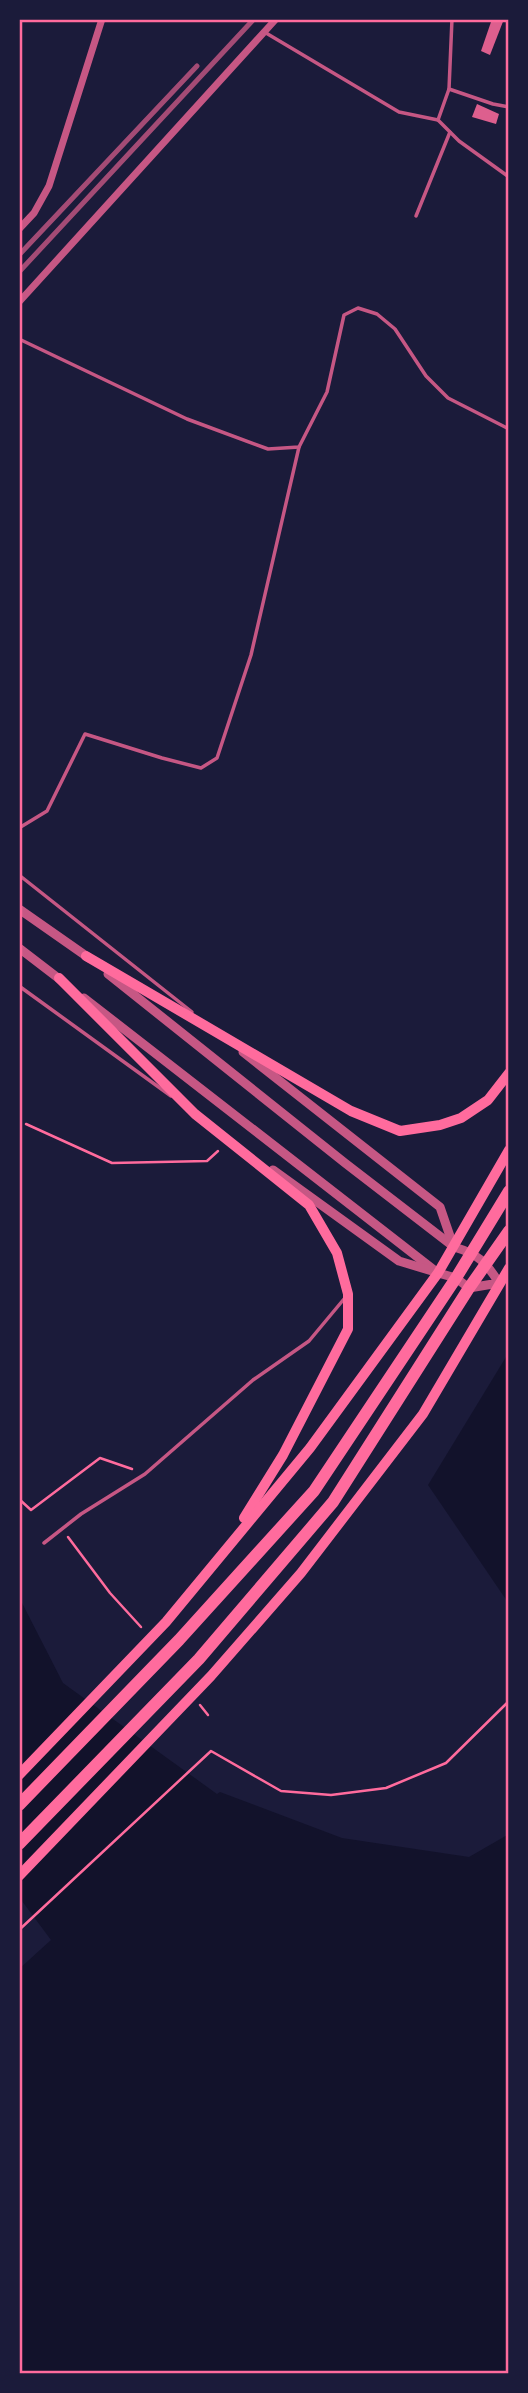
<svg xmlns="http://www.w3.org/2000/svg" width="528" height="2393" viewBox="0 0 528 2393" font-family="'Work Sans',sans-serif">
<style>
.water{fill:#12122b}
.building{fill:#dd5f8e}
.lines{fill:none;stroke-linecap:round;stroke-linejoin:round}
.path{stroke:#ff6b9d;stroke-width:2.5}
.service{stroke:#c65784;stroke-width:3.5}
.minor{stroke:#c65784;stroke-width:7}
.tertiary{stroke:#c65784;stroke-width:9}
.primary{stroke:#ff6b9d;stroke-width:10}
.trunk{stroke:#ff6b9d;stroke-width:12}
.rail{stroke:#a44b75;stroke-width:5}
.neatline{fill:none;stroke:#ff6b9d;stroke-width:2.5}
</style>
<rect width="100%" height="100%" fill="#1b1b3a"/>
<g class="water">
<path d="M509,1352v252l-81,-119z"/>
<path d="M19,1597l44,86 154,111 3,-2 122,46 127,19 40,-23v540h-490v-405l32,-29 -32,-43z"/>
</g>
<g class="building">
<path d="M492,19h12l-14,36 -9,-4z"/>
<path d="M477,104l22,10 -3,10 -24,-7z"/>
</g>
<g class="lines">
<g class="path">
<path d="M26,1124l86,39 95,-2 11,-10"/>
<path d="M19,1499l12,11 69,-52 32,11"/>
<path d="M68,1537l42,56 31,34"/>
<path d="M200,1705l8,10"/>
<path d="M19,1930l192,-179 70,40 50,4 55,-7 60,-25 63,-62"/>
</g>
<g class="service">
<path d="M452,19l-3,70 44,15 16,3"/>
<path d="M266,33l133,79 39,8 11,-31"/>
<path d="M438,120l21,21 50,36"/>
<path d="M416,216l34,-84"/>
<path d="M19,339l168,80 81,30 31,-2 28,-55 17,-77 14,-7 19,6 18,15 31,47 22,22 61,31"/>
<path d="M19,828l28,-17 38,-77 77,24 39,10 16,-10 34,-103 48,-208"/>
<path d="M19,875l173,137"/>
<path d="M19,986l152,110"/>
<path d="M44,1543l37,-29 64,-40 108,-94 56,-39 35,-42"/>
</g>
<g class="minor">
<path d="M19,229l15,-16 15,-27 53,-167"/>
<path d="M19,302l257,-283"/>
</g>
<g class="tertiary">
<path d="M19,909l70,49"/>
<path d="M19,948l43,33"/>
<path d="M84,998l354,275 18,5 13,10 30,-5c-13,-21 -21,-29 -45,-36l-109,-84 -237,-189"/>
<path d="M243,1052l197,155 13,38"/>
<path d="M273,1170l126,91 33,10"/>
</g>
<g class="primary">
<path d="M86,956l265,155 49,20 40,-6 21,-7 27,-18 21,-27"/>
<path d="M59,978l136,136 114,91 28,48 11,41v35l-65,126 -39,63"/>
<path d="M19,1775l147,-153 144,-174 128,-175 71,-123"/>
<path d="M19,1876l192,-200 90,-103 122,-159 86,-146"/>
</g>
<g class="trunk">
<path d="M19,1805l160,-165 135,-149 142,-213 53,-87"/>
<path d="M19,1844l180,-185 134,-157 136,-214 40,-57"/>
</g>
<g class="rail">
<path d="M19,255l178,-189"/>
<path d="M19,272l235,-253"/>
</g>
</g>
<rect width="528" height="2393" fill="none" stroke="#1b1b3a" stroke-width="42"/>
<rect x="21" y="21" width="486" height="2351" class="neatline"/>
</svg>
